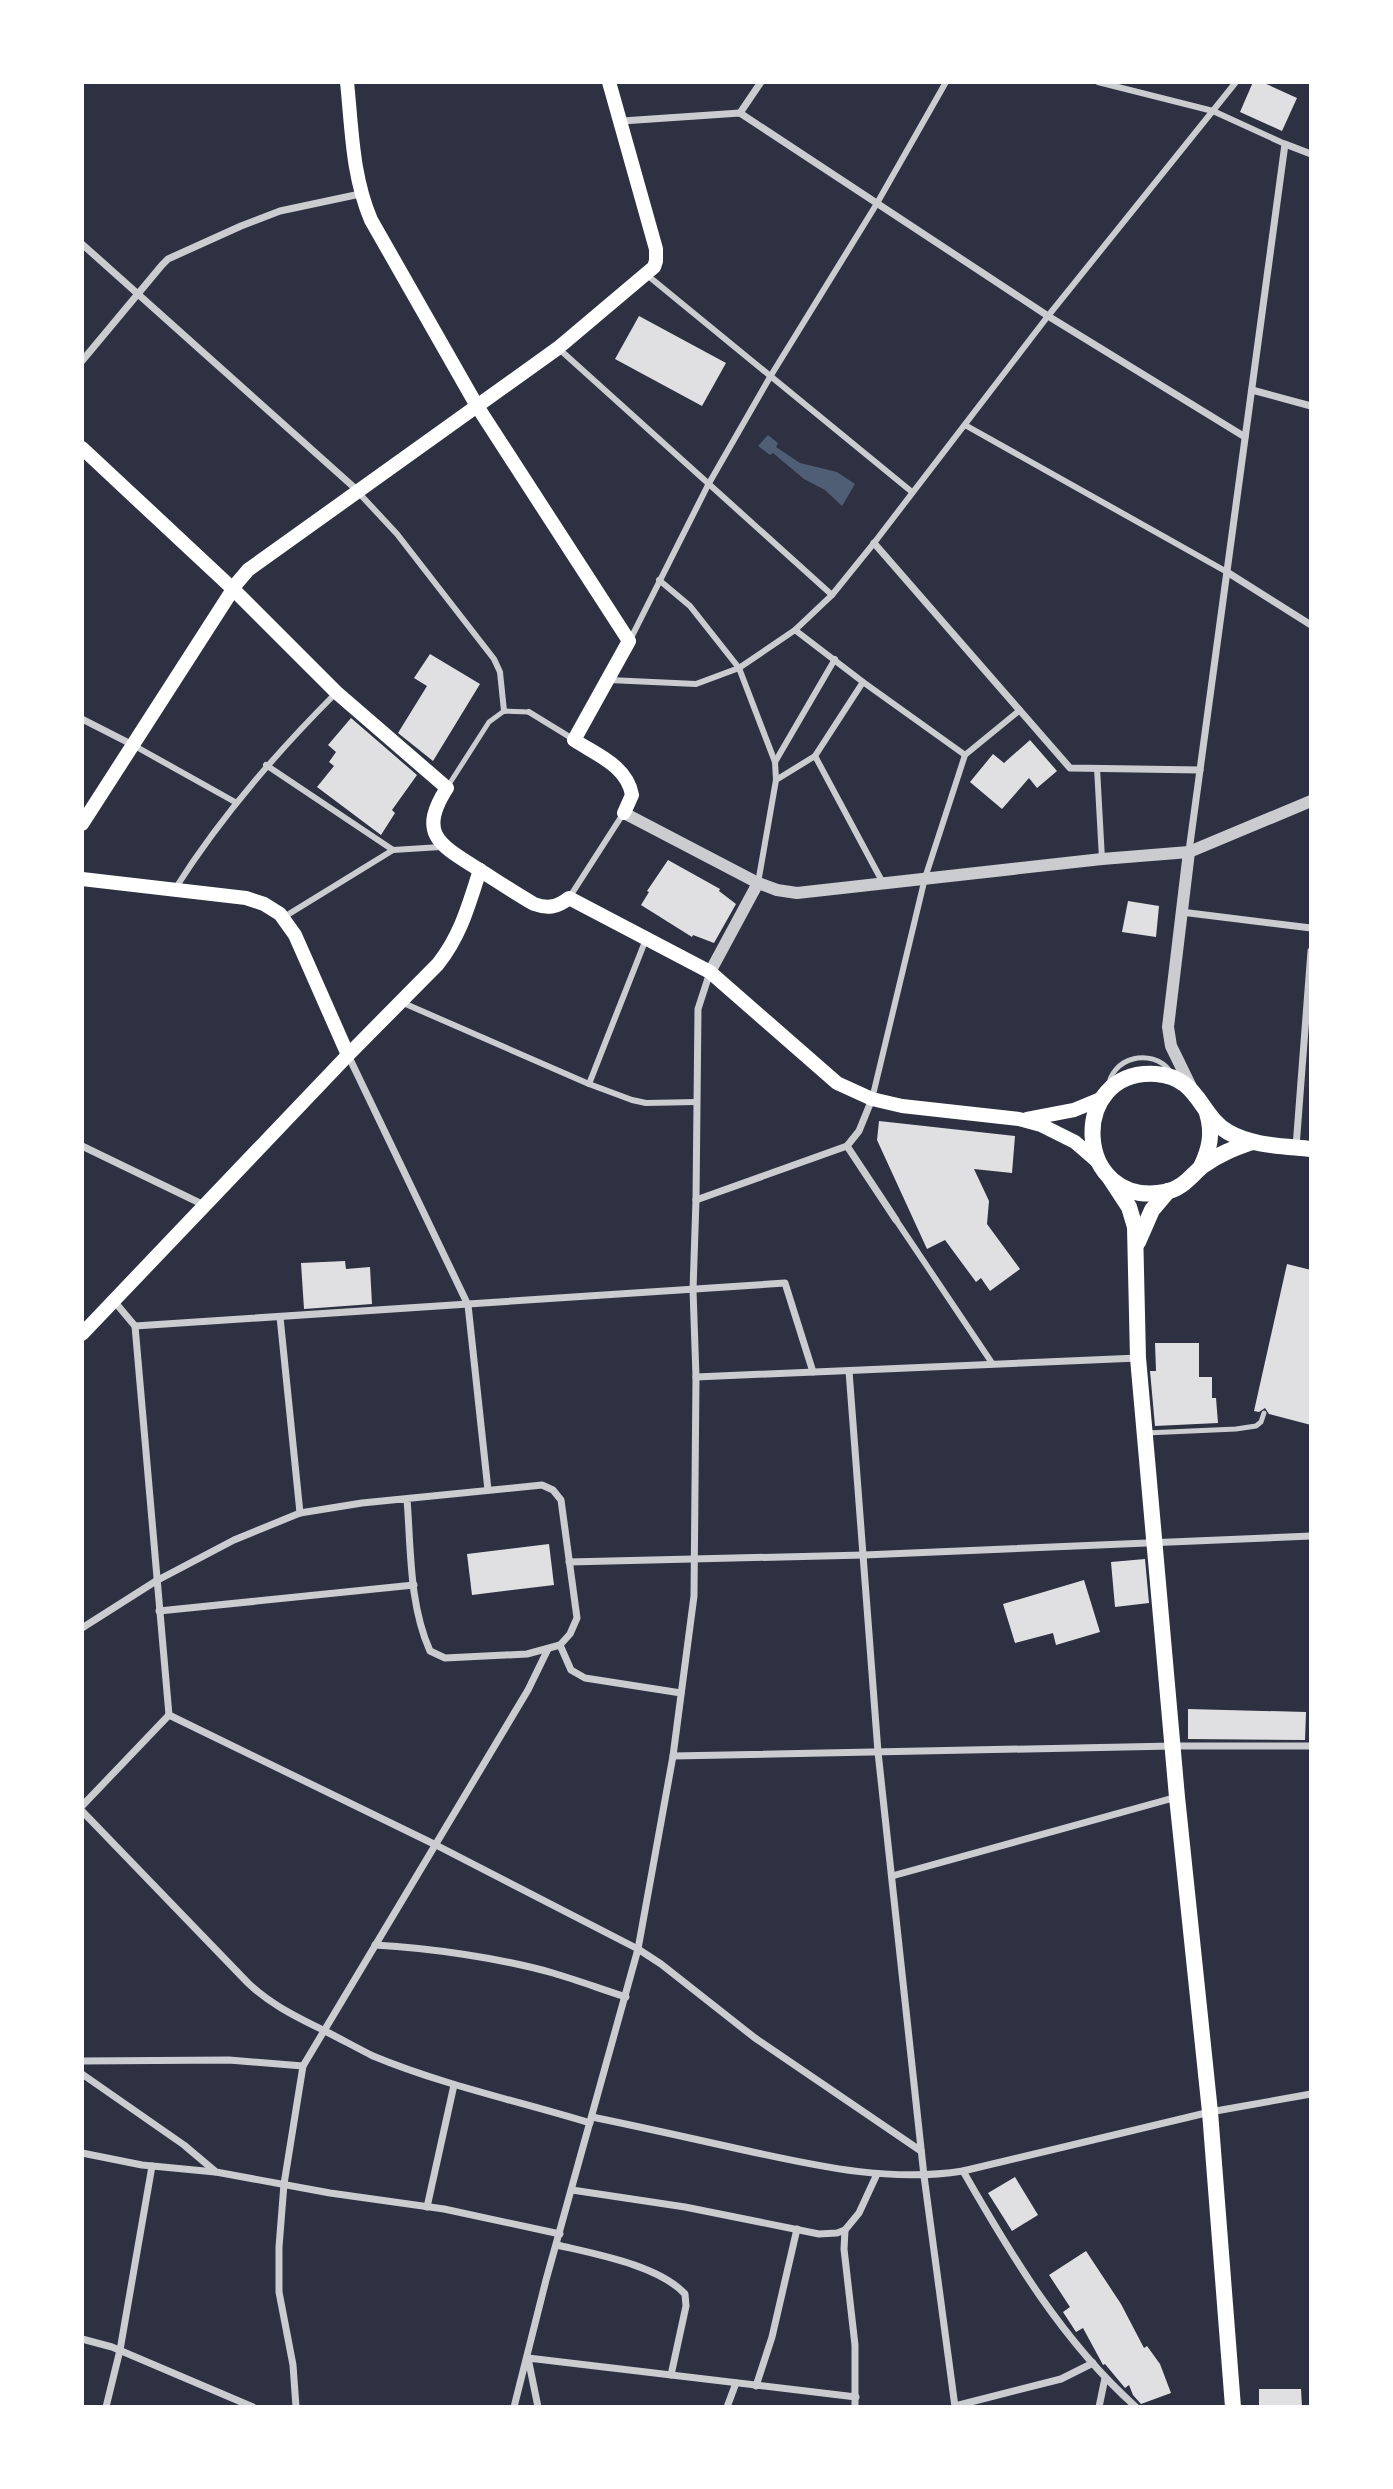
<svg xmlns="http://www.w3.org/2000/svg" width="1393" height="2489" viewBox="0 0 1393 2489" font-family="'Noto Serif',serif">
<style>
.water{fill:#4f5d75}
.building{fill:#e0e0e3}
.lines{fill:none;stroke-linecap:round;stroke-linejoin:round}
.service{stroke:#caccd0;stroke-width:5}
.pedestrian{stroke:#caccd0;stroke-width:6}
.minor{stroke:#caccd0;stroke-width:7}
.tertiary{stroke:#caccd0;stroke-width:12}
.secondary{stroke:#fff;stroke-width:14}
.primary{stroke:#fff;stroke-width:16}
</style>
<rect width="100%" height="100%" fill="#2d3142"/>
<path class="water" d="M768,435l10,8 -2,4 24,16 37,9 18,12 -13,22 -17,-16 -21,-11 -31,-26 -3,2 -12,-9z"/>
<g class="building">
<path d="M1253,82h9l35,16 -15,33 -42,-19z"/>
<path d="M639,316l87,47 -24,43 -87,-47z"/>
<path d="M430,654l50,30 -47,77 -35,-28 29,-47 -13,-8z"/>
<path d="M351,718l66,57 -25,35 3,3 -14,22 -64,-48 17,-21 -5,-4 7,-10 -8,-7z"/>
<path d="M1030,740l27,31 -20,17 -8,-10 -27,31 -32,-27 23,-28 11,9z"/>
<path d="M668,860l52,29 -1,2 17,13 -22,39 -21,-8 -1,2 -51,-32 8,-13 -2,-1z"/>
<path d="M1128,901l31,5 -3,31 -34,-5z"/>
<path d="M879,1121l136,15 -3,37 -38,-4 15,32 -2,23 33,45 -30,22 -9,-13 -5,4 -31,-42 -18,9 -50,-109z"/>
<path d="M345,1261l1,8 24,-2 2,37 -68,5 -3,-46z"/>
<path d="M1287,1264l24,6v155l-42,-11 -4,-6 -6,4 -5,-1z"/>
<path d="M1155,1343h44v34h13v21h4l2,25 -63,3 -5,-55h6z"/>
<path d="M549,1544l5,41 -82,10 -5,-41z"/>
<path d="M1145,1559l4,44 -34,4 -4,-45z"/>
<path d="M1084,1580l16,52 -44,13 -3,-12 -38,10 -12,-39z"/>
<path d="M1188,1709l118,3 -1,28 -117,-1z"/>
<path d="M1015,2177l23,38 -26,16 -24,-38z"/>
<path d="M1086,2251l35,53 23,44 3,-2 13,18 11,29 -30,11 -8,-9 -4,-10 -4,3 -20,-24 -2,1 -20,-37 -7,4 -13,-20 7,-5 -21,-32z"/>
<path d="M1259,2389h42l1,18h-43z"/>
</g>
<g class="lines">
<g class="service">
<path d="M448,786l41,-64 15,-11 25,1"/>
<path d="M1108,1089c2,-32 44,-42 62,-18"/>
<path d="M1146,1433l90,-4 20,-3 5,-4 3,-9"/>
</g>
<g class="pedestrian">
<path d="M1098,82l115,29 72,33"/>
<path d="M647,275l265,217"/>
<path d="M558,348l274,247"/>
<path d="M965,425l262,147"/>
<path d="M357,491l40,43 97,125 6,13 4,39"/>
<path d="M659,580l31,26 49,62 36,94 1,18"/>
<path d="M795,630l68,52 102,73"/>
<path d="M630,640l78,-155 62,-108 106,-172 70,-123"/>
<path d="M609,680l87,4 43,-16 56,-38 37,-35 42,-52 174,-227 188,-234"/>
<path d="M529,712l44,27"/>
<path d="M133,745l102,57"/>
<path d="M815,756l68,127"/>
<path d="M775,762l60,-103"/>
<path d="M266,765l127,85 48,-3"/>
<path d="M1097,768l5,91"/>
<path d="M758,883l18,-103 39,-24 48,-74"/>
<path d="M175,889c46,-73 100,-135 160,-195"/>
<path d="M569,898l54,-84"/>
<path d="M284,917l109,-67"/>
<path d="M401,1002l188,82 43,16 14,3 50,-1"/>
<path d="M589,1084l57,-145"/>
<path d="M872,1099l53,-221 40,-123 55,-45"/>
<path d="M896,1220l96,143"/>
</g>
<g class="minor">
<path d="M740,113l21,-31"/>
<path d="M622,121l118,-8 308,203 197,121"/>
<path d="M82,244l275,246"/>
<path d="M82,361l80,-96 6,-6 73,-33 39,-15 80,-17"/>
<path d="M1252,390l59,16"/>
<path d="M874,543l196,225 130,2"/>
<path d="M1227,572l84,53"/>
<path d="M82,719l51,26"/>
<path d="M1189,851l96,-707 26,10"/>
<path d="M1181,912l130,16"/>
<path d="M348,1055l120,250 20,185"/>
<path d="M82,1146l122,59"/>
<path d="M847,1146l49,74"/>
<path d="M1296,1147l15,-196"/>
<path d="M696,1200l151,-54 12,-15 13,-32"/>
<path d="M114,1301l21,25 34,389"/>
<path d="M280,1317l20,196"/>
<path d="M135,1326l650,-43 28,89"/>
<path d="M849,1371l29,381 46,424 31,231"/>
<path d="M696,1377l442,-19"/>
<path d="M569,1562l295,-7 447,-19"/>
<path d="M159,1611l255,-26"/>
<path d="M82,1628l74,-47 78,-41 66,-27 62,-10 180,-18 11,5 8,10 16,118 -7,16 -10,11 -33,9 -82,4 -15,-7c-21,-47 -19,-102 -23,-152"/>
<path d="M560,1645l11,25 14,8 96,15"/>
<path d="M169,1715l267,130 202,104 23,15 94,74 166,113"/>
<path d="M673,1756l500,-10h138"/>
<path d="M82,1806l87,-91"/>
<path d="M82,1811l166,172c23,22 49,34 77,48 16,8 32,17 48,25 70,29 145,45 217,67"/>
<path d="M892,1876l285,-79"/>
<path d="M375,1945c55,3 125,13 178,28 24,7 48,16 73,24"/>
<path d="M82,2061l147,-1 74,6"/>
<path d="M82,2074l102,71 32,27 114,21 114,16 116,25"/>
<path d="M592,2117c49,10 98,21 147,32 74,16 148,34 224,22l247,-59 101,-18"/>
<path d="M82,2153l60,12 73,7"/>
<path d="M963,2171c48,84 100,171 173,236"/>
<path d="M572,2190l113,17 134,27 18,-1 8,-3"/>
<path d="M427,2207l27,-122"/>
<path d="M557,2245c38,9 101,20 128,49l1,12 -15,69"/>
<path d="M82,2339l30,8 141,60"/>
<path d="M756,2386l16,-49 25,-108"/>
<path d="M955,2406l106,-27 32,-16"/>
<path d="M106,2407l14,-57 32,-184"/>
<path d="M296,2407l-3,-42 -14,-73v-45l5,-63 19,-118 225,-376 20,-41"/>
<path d="M514,2407l32,-127 92,-331 35,-193 21,-160 2,-219 -3,-87 3,-90 2,-191 12,-37"/>
<path d="M538,2407l-10,-49 328,39"/>
<path d="M727,2407l9,-24"/>
<path d="M855,2407v-62l-11,-96 1,-19 14,-17 18,-39"/>
<path d="M1099,2407l6,-29"/>
</g>
<g class="tertiary">
<path d="M624,813l134,70 19,7 20,3 305,-34 87,-7 122,-51"/>
<path d="M1189,852l-21,175 3,19 20,41"/>
<path d="M710,972l48,-89"/>
</g>
<g class="secondary">
<path d="M347,82c5,48 5,93 24,138l106,186 152,235 -55,99c23,15 53,26 58,55l-8,18"/>
<path d="M82,448l151,141 103,103 111,96c-30,46 -7,57 31,81 19,12 37,24 56,35 14,5 24,3 35,-6l141,74 127,111 35,16 30,7 117,13 22,6 34,17 23,20"/>
<path d="M82,824l155,-241 11,-13 310,-222 96,-81 2,-6v-12l-47,-167"/>
<path d="M82,879l164,19 18,6 16,10 15,21 53,120"/>
<path d="M1027,1119l47,-9 29,-12"/>
<path d="M82,1334l266,-279 90,-91c23,-29 31,-60 42,-94"/>
</g>
<g class="primary">
<path d="M1252,1142c-17,6 -33,12 -48,23 -13,10 -21,24 -39,27 -92,17 -98,-124 -9,-118 43,3 43,41 72,58 24,14 55,14 83,17"/>
<path d="M1201,1167c9,-19 12,-34 6,-54"/>
<path d="M1110,1178l19,29 6,20 3,131 39,439 33,315 23,295"/>
<path d="M1138,1242l14,-32 16,-19"/>
</g>
</g>
<rect width="1393" height="2489" fill="none" stroke="#ffffff" stroke-width="168"/>
</svg>
